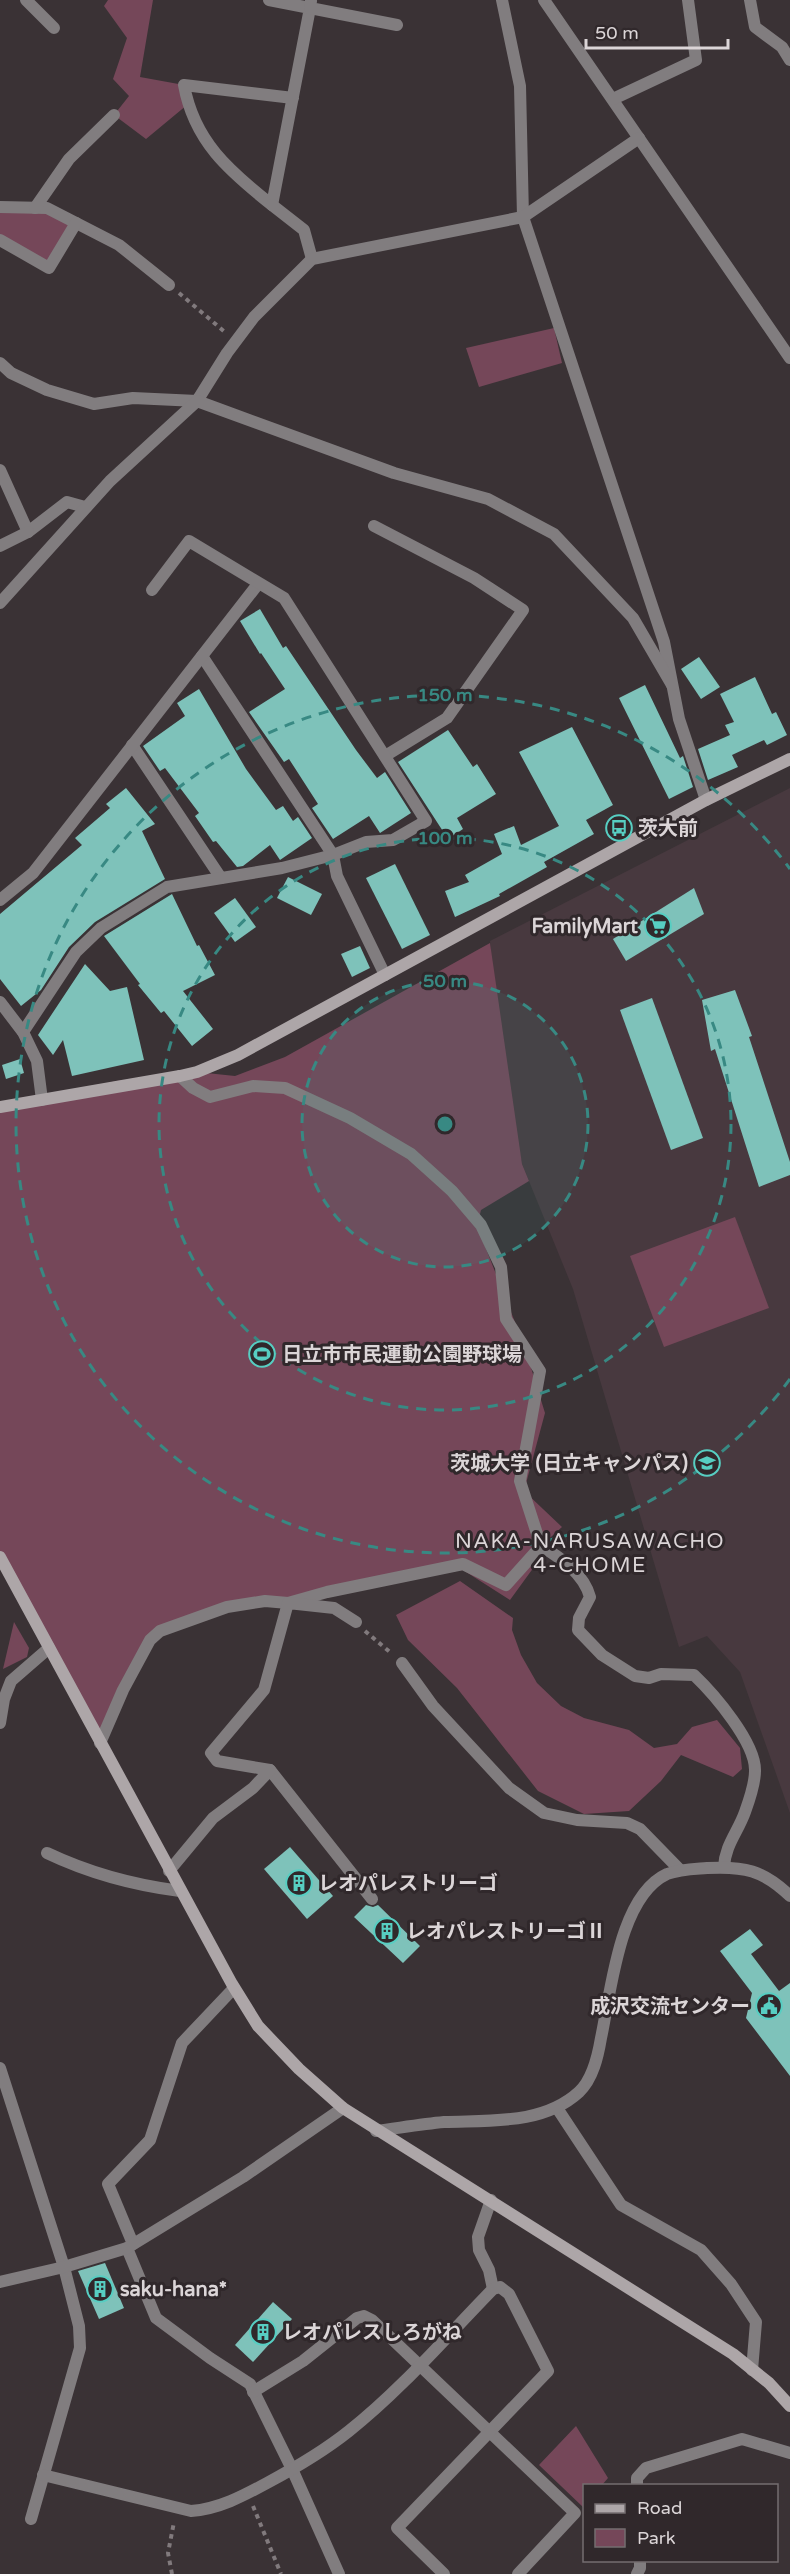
<svg xmlns="http://www.w3.org/2000/svg" width="790" height="2574" viewBox="0 0 790 2574" font-family="'Varela Round','Noto Sans JP',sans-serif">
<style>
.built{fill:#48393f}
.green{fill:#754759}
.building{fill:#7ec2ba}
.lines{fill:none;stroke-linecap:round;stroke-linejoin:round}
.path{stroke:#817a7d;stroke-width:4;stroke-dasharray:4.5 4.5;stroke-linecap:butt}
.street{stroke:#817d7f;stroke-width:12}
.secondary{stroke:#ada6a8;stroke-width:12}
.ring{fill:none;stroke:#388983;stroke-width:3;stroke-dasharray:10 8}
.labels{text-anchor:middle;stroke-width:6;stroke-linejoin:round;paint-order:stroke}
.poi-label{font-size:20px;font-weight:bold;fill:#dbd5d7;stroke:#30282b;text-anchor:start}
.neighbourhood-label{font-size:21px;letter-spacing:1.5px;fill:#dbd5d7;stroke:#30282b}
.centre{fill:#388983;stroke:#30282b;stroke-width:3}
.ring-label{font-size:18px;text-anchor:middle;font-weight:bold;fill:#388983;stroke:#30282b;stroke-width:6;stroke-linejoin:round;paint-order:stroke}
</style>
<rect width="100%" height="100%" fill="#3a3235"/>
<path class="built" d="M790,788v1025l-50,-141 -33,-36 -28,11 -106,-358 -51,-125 -25,-132 -7,-91z"/>
<g class="green">
<path d="M108,0h45l-13,77 44,8 3,20 -41,34 -32,-24 15,-19 -16,-17 14,-41 -23,-32z"/>
<path d="M0,207l35,1 41,15 -27,45 -49,-28z"/>
<path d="M554,328l8,35 -83,24 -13,-39z"/>
<path d="M490,943l32,221 7,17 -48,29 -4,16 47,119 21,68 -21,78 38,36 -21,19 1,10 -32,44 -47,-30 -218,35 -95,35 -53,98 -97,-181v-450l42,-7 74,-19 81,-9 38,4 50,-19z"/>
<path d="M735,1217l34,91 -105,39 -34,-91z"/>
<path d="M460,1581l53,37 -1,12 9,25 16,28 24,23 23,12 45,12 25,18 23,-4 15,-17 25,-7 23,28 2,21 -9,8 -52,-22 -20,26 -32,30 -45,3 -46,-23 -81,-103 -49,-48 -12,-25z"/>
<path d="M14,1622l15,26 -2,9 -24,12z"/>
<path d="M576,2426l32,52 -6,7 -18,1v22l-45,-43z"/>
</g>
<g class="building">
<path d="M260,609l23,39 3,-2 70,104 21,28 8,-6 26,41 -31,20 -11,-17 -36,23 -21,-31 6,-4 -29,-45 -5,3 -35,-50 36,-23 -24,-36 -1,1 -20,-33z"/>
<path d="M699,657l21,30 -19,12 -20,-30z"/>
<path d="M755,677l17,37 4,-2 11,23 -20,10 -3,-5 -32,15 6,12 -30,13 -10,-31 32,-14 -5,-10 9,-3 -14,-28z"/>
<path d="M645,685l35,73 3,-2 10,31 -24,12 -50,-101z"/>
<path d="M199,689l47,80 30,41 7,-4 10,15 5,-4 14,21 -32,22 -10,-15 -27,21 -6,1 -21,-26 -3,1 -18,-26 4,-3 -34,-45 -5,3 -17,-25 42,-30 -8,-13z"/>
<path d="M572,727l41,78 -27,15 8,14 -50,28 3,5 -48,27 1,2 -45,21 -10,-26 24,-9 -4,-7 37,-21 -8,-20 20,-8 7,19 38,-19 -40,-74z"/>
<path d="M448,730l25,37 4,-3 19,30 -39,24 6,11 -15,10 -50,-77z"/>
<path d="M126,788l29,36 -13,7 23,48 -70,43 -26,25 -28,43 -20,16 -21,-27v-65l82,-69 -7,-7 35,-30 -4,-4z"/>
<path d="M395,864l35,71 -28,14 -36,-71z"/>
<path d="M288,877l34,17 -11,21 -34,-17z"/>
<path d="M694,888l10,26 -78,47 -13,-22z"/>
<path d="M172,894l25,52 2,-1 16,30 -32,16 30,38 -21,17 -28,-35 -3,2 -23,-28 2,-1 -36,-48z"/>
<path d="M235,898l21,29 -21,15 -21,-29z"/>
<path d="M360,946l10,22 -18,9 -11,-23z"/>
<path d="M85,964l25,27 17,-4 17,73 -72,16 -9,-36 -10,15 -15,-20z"/>
<path d="M735,990l17,46 -3,1 41,125v13l-31,12 -44,-138 -4,2 -9,-51z"/>
<path d="M652,998l51,140 -32,12 -51,-140z"/>
<path d="M20,1059l4,14 -18,6 -4,-14z"/>
<path d="M290,1847l43,49 -26,23 -43,-50z"/>
<path d="M366,1905l7,2 5,-2 42,41 -17,17 -49,-46z"/>
<path d="M750,1929l13,16 -12,9 28,37 11,-8v93l-44,-58 6,-25 -32,-42z"/>
<path d="M105,2263l19,45 -25,11 -21,-48z"/>
<path d="M273,2302l19,17 -39,43 -18,-17z"/>
</g>
<g class="lines">
<g class="path">
<path d="M179,293l47,40"/>
<path d="M365,1631l26,22"/>
<path d="M253,2506l28,68"/>
<path d="M172,2574l-4,-21 6,-31"/>
</g>
<g class="street">
<path d="M26,0l28,28"/>
<path d="M269,0l41,8 -38,197c-43,-34 -78,-64 -88,-120l109,13"/>
<path d="M502,0l18,86 3,131 141,425 15,77 27,81"/>
<path d="M544,0l246,358"/>
<path d="M750,0l5,27 27,20 8,13"/>
<path d="M311,1l-1,7 87,17"/>
<path d="M613,99l83,-39 -8,-60"/>
<path d="M272,205l32,25 8,29"/>
<path d="M0,207l47,1 72,37 50,40"/>
<path d="M35,208l34,-49 45,-44"/>
<path d="M0,240l49,28 27,-45"/>
<path d="M0,363l11,10 36,17 47,14 39,-6 64,3 30,-48 27,-36 58,-58 211,-42 116,-79"/>
<path d="M0,470l28,62 39,-30 18,5"/>
<path d="M374,526l100,52 49,32 -76,108 -62,38"/>
<path d="M0,546l28,-14"/>
<path d="M0,603l110,-122 87,-80 197,72 94,26 66,35 79,84 39,67"/>
<path d="M202,656l131,199 4,21 48,99"/>
<path d="M132,745l89,133"/>
<path d="M0,900l33,-27 225,-289"/>
<path d="M0,1002l23,30 14,29 5,39"/>
<path d="M23,1032l53,-80 25,-24 66,-41 115,-19 51,-13 33,-13 27,-2 33,-19 -142,-223 -95,-57 -37,49"/>
<path d="M180,1076l13,12 17,9 43,-11 32,2 65,30 61,36 41,37 29,34 20,42 5,52 34,52 -20,110 21,65c20,12 43,28 49,51l-11,21 -1,12 24,25 33,21 14,2 12,-4 33,1c20,19 62,68 61,96 0,12 -6,30 -10,41 -7,20 -20,33 -21,55"/>
<path d="M402,1663l31,43 76,82 35,25 33,7 50,3 13,6 40,41"/>
<path d="M0,1723l4,-24 7,-18 38,-33"/>
<path d="M100,1743l23,-53 27,-50 10,-9 67,-24 38,-6 23,2 39,-11 136,-28 43,21 35,-39"/>
<path d="M270,1770l102,129"/>
<path d="M47,1853c42,20 86,32 133,38"/>
<path d="M169,1871l44,-53 40,-30 17,-18 -53,-9 -6,-8 53,-63 24,-87 46,5 22,14"/>
<path d="M0,2068l64,199 15,59 1,22 -49,171"/>
<path d="M557,2108l64,97 80,45 30,34 25,38 -4,48"/>
<path d="M376,2131c23,-3 46,-7 68,-9 46,-2 99,3 135,-30 14,-13 19,-36 22,-54 10,-46 18,-142 66,-164 13,-5 27,-5 40,-6 37,-2 56,2 83,28"/>
<path d="M491,2200l-13,37 1,13 10,20 4,19"/>
<path d="M133,2244l-25,-60 42,-44 32,-97 52,-55"/>
<path d="M127,2248l29,70 54,40 40,26 42,85 47,105"/>
<path d="M0,2282l64,-15 63,-19 116,-71 100,-69"/>
<path d="M253,2392l50,-31 54,-43 7,-2 8,4 203,193 -57,61"/>
<path d="M43,2475l148,36c28,-2 52,-15 76,-28 28,-15 57,-32 82,-52 53,-42 97,-94 144,-142l7,-2 9,7 39,77 -151,157 47,46"/>
<path d="M637,2486v-8l9,-10 96,-29 48,14"/>
<path d="M637,2574l3,-6v-8"/>
</g>
<g class="secondary">
<path d="M0,1107l180,-31 17,-4 41,-17 468,-255 84,-41"/>
<path d="M0,1557l232,427 26,42 41,43 44,39 390,246 36,29 21,23"/>
</g>
</g>
<circle cx="445" cy="1124" r="143" fill="#388983" fill-opacity=".12"/>
<g class="ring">
<circle cx="445" cy="1124" r="143"/>
<circle cx="445" cy="1124" r="286"/>
<path d="M790 1379A429 429 0 1 1 790 869"/>
</g>
<defs>
<g id="bus-ring" transform="scale(1.35)"><circle r="9.5" fill="#30282b" stroke="#57cec2" stroke-width="1.5"/><path d="M-5-6H5V4H4V6H2V4H-2V6H-4V4H-5ZM-3.5-4V0h7V-4ZM-3.5 1.2v1.5H-2V1.2ZM2 1.2v1.5H3.5V1.2Z" fill="#57cec2"/></g>
<g id="supermarket-ring" transform="scale(1.35)"><circle r="9.5" fill="#30282b" stroke="#57cec2" stroke-width="1.5"/><path d="M-6-5.5h2.5l.6 2H6L4.5 2H-2.5L-4.4-4H-6ZM-1.5 3.2a1.3 1.3 0 1 0 .1 0ZM3 3.2a1.3 1.3 0 1 0 .1 0Z" fill="#57cec2"/></g>
<g id="stadium-ring" transform="scale(1.35)"><circle r="9.5" fill="#30282b" stroke="#57cec2" stroke-width="1.5"/><path d="M0-5a6.5 5 0 1 0 0 10a6.5 5 0 1 0 0-10ZM-3.5-1.8h7v3.6h-7Z" fill="#57cec2"/></g>
<g id="university-ring" transform="scale(1.35)"><circle r="9.5" fill="#30282b" stroke="#57cec2" stroke-width="1.5"/><path d="M0-5L7-2L0 1L-7-2ZM-4 1L0 2.5L4 1V4Q0 6-4 4Z" fill="#57cec2"/></g>
<g id="building-ring" transform="scale(1.35)"><circle r="9.5" fill="#30282b" stroke="#57cec2" stroke-width="1.5"/><path d="M-4-6H4V6H1V3H-1V6H-4ZM-2.5-4.3h1.7v1.8h-1.7ZM.8-4.3h1.7v1.8H.8ZM-2.5-1h1.7V.8h-1.7ZM.8-1h1.7V.8H.8Z" fill="#57cec2"/></g>
<g id="civic-ring" transform="scale(1.35)"><circle r="9.5" fill="#30282b" stroke="#57cec2" stroke-width="1.5"/><path d="M-.6-6.5H3V-4.5H.6V-3L4-1V1h2V6H-6V1h2V-1L-.6-3ZM-1.2 2.5V6h2.4V2.5Z" fill="#57cec2"/></g>
</defs>
<g fill-rule="evenodd">
<use href="#bus-ring" x="619" y="828"/>
<use href="#supermarket-ring" x="658" y="926"/>
<use href="#stadium-ring" x="262" y="1354"/>
<use href="#university-ring" x="707" y="1463"/>
<use href="#building-ring" x="299" y="1883"/>
<use href="#building-ring" x="387" y="1931"/>
<use href="#civic-ring" x="769" y="2006"/>
<use href="#building-ring" x="100" y="2289"/>
<use href="#building-ring" x="263" y="2332"/>
</g>
<g class="labels">
<g class="poi-label">
<text x="638" y="835">茨大前</text>
<text x="638" y="933" text-anchor="end">FamilyMart</text>
<text x="282" y="1361">日立市市民運動公園野球場</text>
<text x="688" y="1470" text-anchor="end">茨城大学 (日立キャンパス)</text>
<text x="318" y="1890">レオパレストリーゴ</text>
<text x="406" y="1938">レオパレストリーゴⅡ</text>
<text x="750" y="2013" text-anchor="end">成沢交流センター</text>
<text x="120" y="2296">saku-hana*</text>
<text x="282" y="2339">レオパレスしろがね</text>
</g>
<g class="neighbourhood-label">
<text x="590" y="1548">NAKA-NARUSAWACHO<tspan x="590" dy="24">4-CHOME</tspan></text>
</g>
</g>
<circle cx="445" cy="1124" r="9" class="centre"/>
<g class="ring-label">
<text x="445" y="701">150 m</text>
<text x="445" y="844">100 m</text>
<text x="445" y="987">50 m</text>
</g>
<rect x="583" y="2484" width="195" height="78" fill="#30282b" stroke="#746d70" stroke-width="1.5"/>
<rect x="595" y="2504" width="30" height="9" fill="#ada6a8" stroke="#746d70" stroke-width="1.5"/>
<text x="637" y="2514" font-size="18" fill="#dbd5d7">Road</text>
<rect x="595" y="2529" width="30" height="18" fill="#754759" stroke="#746d70" stroke-width="1.5"/>
<text x="637" y="2544" font-size="18" fill="#dbd5d7">Park</text>
<path d="M586 39v9h142v-9" fill="none" stroke="#dbd5d7" stroke-width="3"/>
<text x="595" y="39" font-size="18" fill="#dbd5d7" stroke="#30282b" stroke-width="4.5" paint-order="stroke">50 m</text>
</svg>
